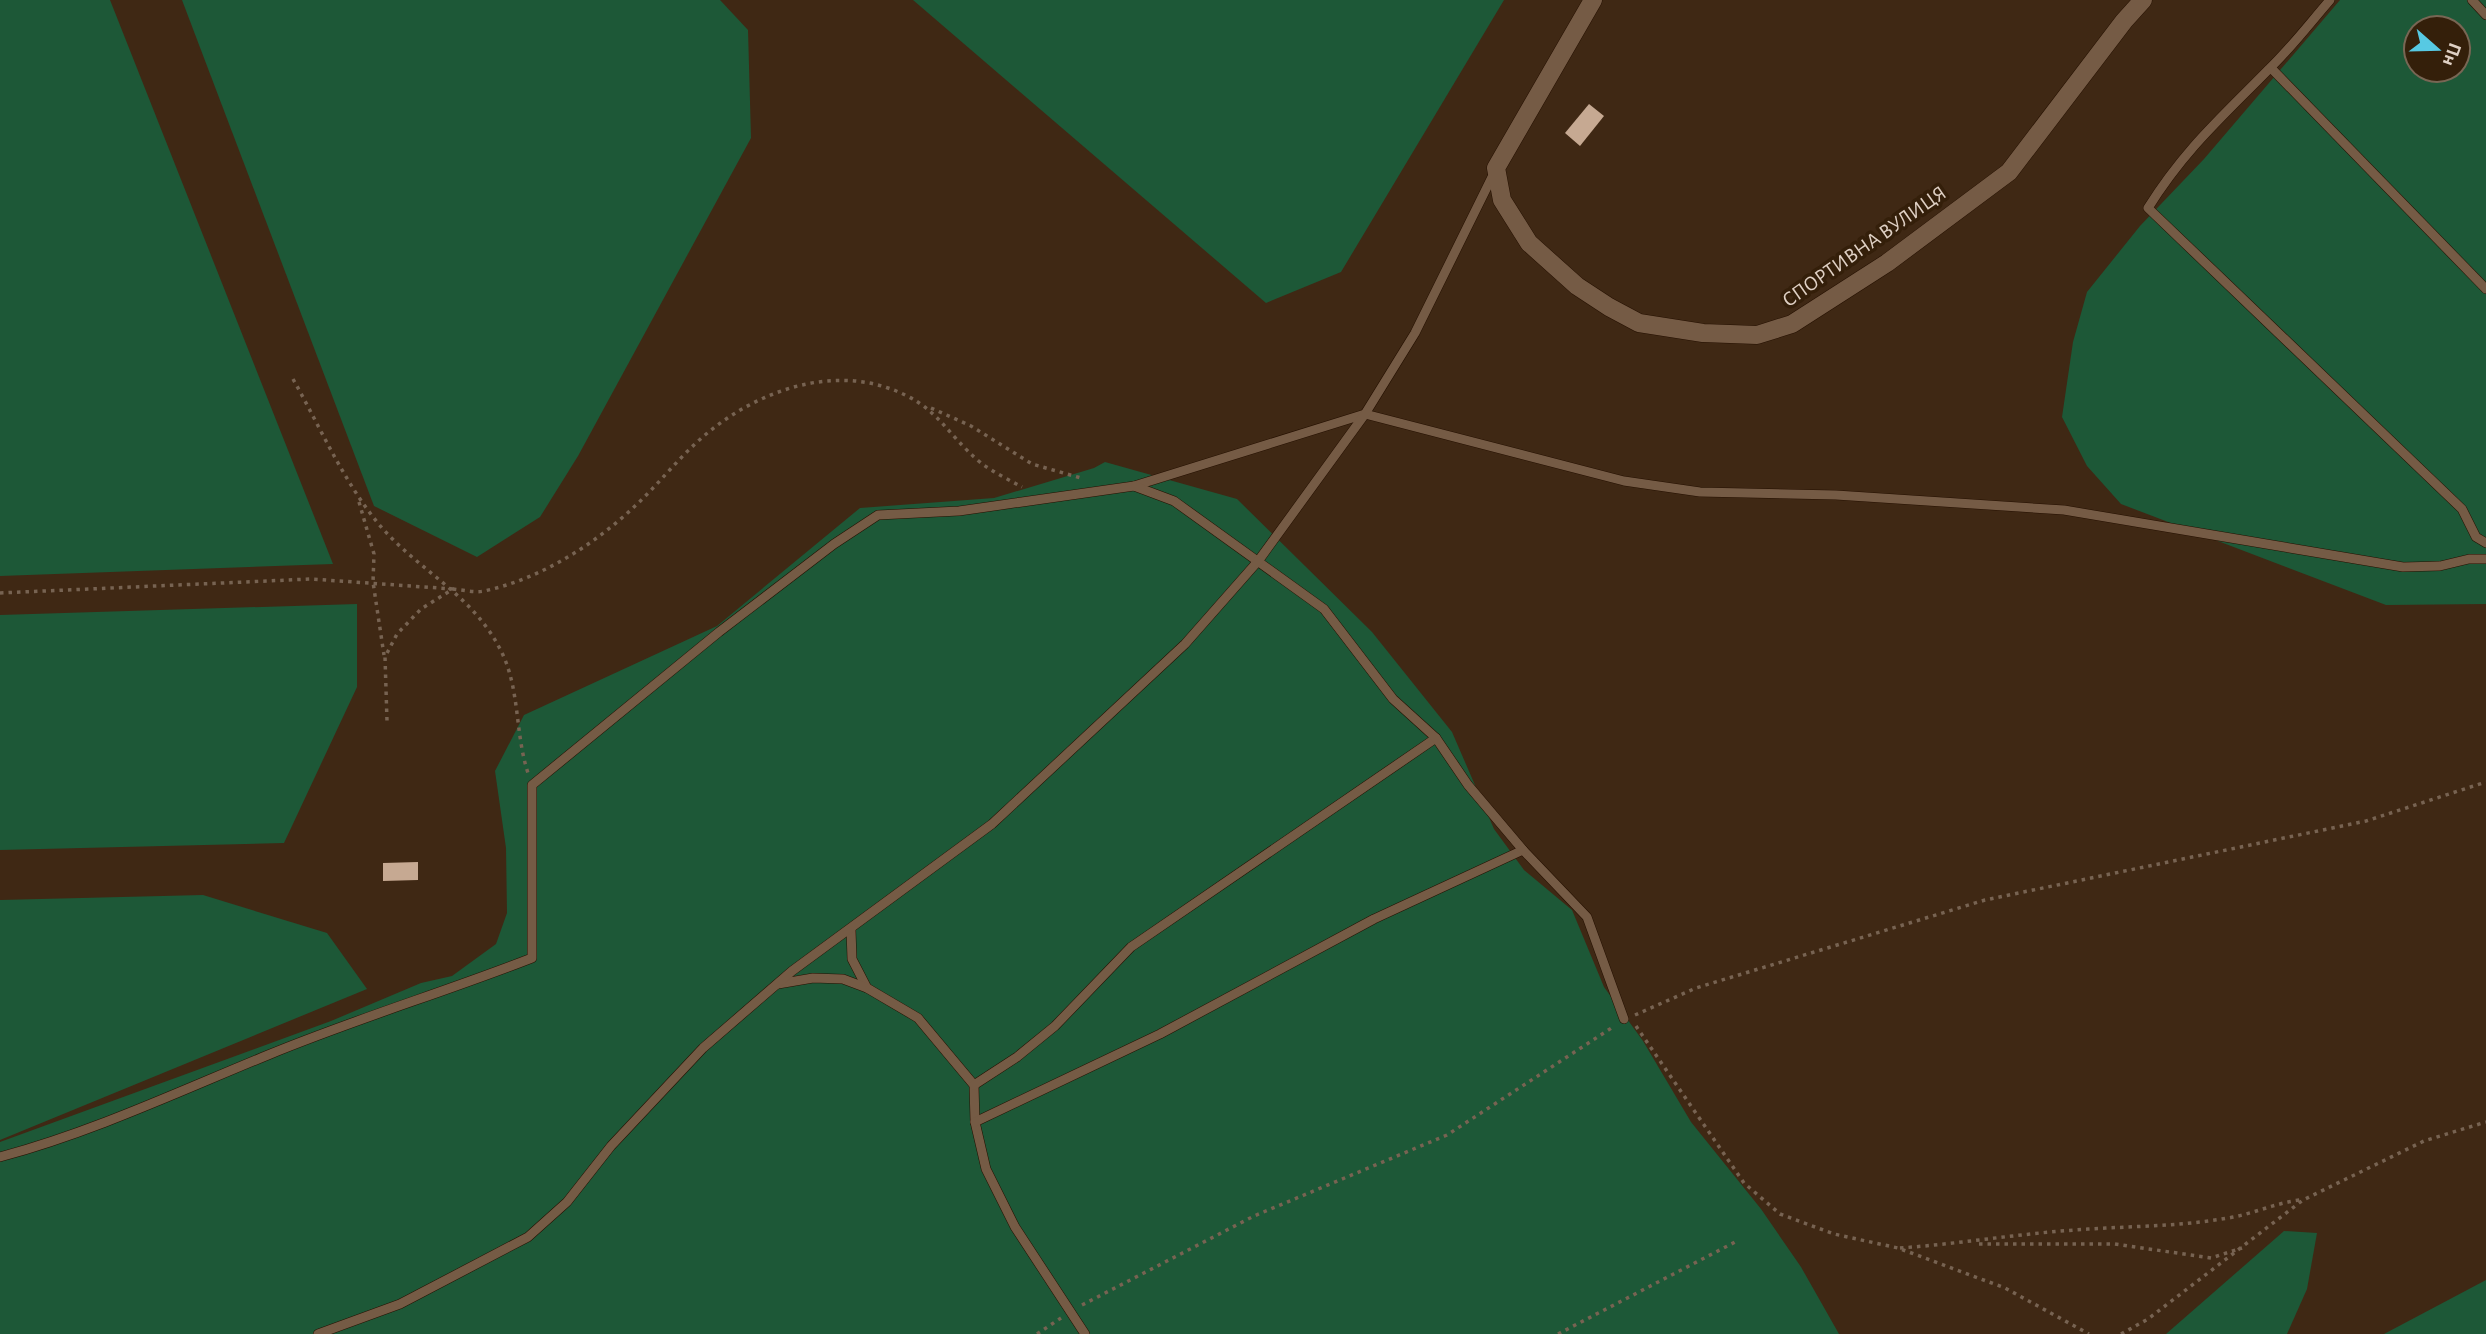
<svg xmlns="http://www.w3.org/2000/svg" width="2486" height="1334" viewBox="0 0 2486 1334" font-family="'Alegreya Sans',sans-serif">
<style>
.green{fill:#1d5837;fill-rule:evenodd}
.building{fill:#c6a992}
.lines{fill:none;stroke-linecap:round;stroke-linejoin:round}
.service-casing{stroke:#251000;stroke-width:10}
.minor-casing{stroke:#251000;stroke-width:19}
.path{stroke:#776352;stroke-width:3.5;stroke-dasharray:3.5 5;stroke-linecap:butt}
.service{stroke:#755b45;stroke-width:9}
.minor{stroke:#755b45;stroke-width:18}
.labels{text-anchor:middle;stroke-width:7;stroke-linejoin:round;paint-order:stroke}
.street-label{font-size:21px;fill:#dfd0c4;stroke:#341f0a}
</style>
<rect width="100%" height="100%" fill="#3f2814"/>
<g class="green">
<path d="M0,0h110l223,564 -333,12z"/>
<path d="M182,0h538l28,30 3,108 -173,318 -38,61 -63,40 -103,-51z"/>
<path d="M913,0h591l-163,272 -75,31z"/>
<path d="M2340,0h146v604l-100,1 -265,-101 -34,-38 -25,-49 11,-75 14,-50 53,-66 64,-67zM2416,28h42v42h-42z"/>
<path d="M1105,462l132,37 135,133 80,100 42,97 30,41 48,40 32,77 39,54 48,81 70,87 40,58 38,67h-1839v-192l331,-121 90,-38 31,-7 44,-32 11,-31 -1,-65 -11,-77 29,-56 193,-89 143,-118 134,-10 100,-30z"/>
<path d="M357,604v83l-73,156 -284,7v-235z"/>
<path d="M203,895l124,38 40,56 -367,151v-240z"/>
<path d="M2284,1231l33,2 -10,56 -20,45h-121z"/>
<path d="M2486,1280v54h-103h1z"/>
</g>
<g class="building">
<path d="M1589,104l15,12 -24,30 -15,-13z"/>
<path d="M418,862v18l-35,1v-18z"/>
</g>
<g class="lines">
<g class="service-casing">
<g id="service">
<path d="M2330,0c-20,23 -39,48 -61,69 -48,49 -84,80 -121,139l314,301 14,28 10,6"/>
<path d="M2472,0l14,15"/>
<path d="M2271,68l215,221"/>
<path d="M1134,486l231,-72 259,67 76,11 136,3 228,15 339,57 37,-1 29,-7h17"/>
<path d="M851,930l1,29 15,29"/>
<path d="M778,984l35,-6 30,1 24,9 51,30 56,67 1,37 11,47 29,58 70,107"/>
<path d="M974,1085l43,-28 38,-31 76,-79 305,-209"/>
<path d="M975,1122l185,-88 214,-115 149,-69"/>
<path d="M0,1157c93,-25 180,-66 268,-102 87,-36 177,-63 264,-97v-173l187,-153 115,-88 44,-29 81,-4 175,-25 40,15 150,108 69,90 43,39 32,47 55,65 64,67 37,102"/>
<path d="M318,1334l82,-30 128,-67 39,-35 44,-56 92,-98 89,-77 200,-147 193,-180 74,-84 106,-146 50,-81 79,-160"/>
</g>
</g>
<g class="minor-casing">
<path id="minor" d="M1593,0l-97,168 6,32 27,43 48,43 32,21 30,16 64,10 54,2 35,-11 95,-61 122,-91 115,-151 19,-21"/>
</g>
<g class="path">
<path d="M293,379c27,48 50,101 84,143 39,48 97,72 125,131 18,37 13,81 26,120"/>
<path d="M931,408l40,18 61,38 49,14"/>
<path d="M359,502l15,52 -1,28 11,73"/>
<path d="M453,589c10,1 22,4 31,2 56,-12 110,-46 151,-85 26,-24 47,-53 75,-75 48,-39 117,-64 178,-43 50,17 56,44 93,75 12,9 28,17 41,24"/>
<path d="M0,593l311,-14 142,10 -32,20 -24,25 -12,23 2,64"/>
<path d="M1635,1015l61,-27 289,-88 381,-79 120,-39"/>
<path d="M1636,1026l108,157 36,31 54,20 64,14 107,40 84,46"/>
<path d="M1979,1244h136l96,14 31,-10"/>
<path d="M1900,1248c58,-4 116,-14 175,-18 51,-4 102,-3 153,-12 25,-4 47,-15 72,-18"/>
<path d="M1082,1305l172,-89 193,-81 166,-108"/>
<path d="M1037,1334l24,-16"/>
<path d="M1558,1334l181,-94"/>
<path d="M2121,1334l27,-15 155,-119 121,-59 62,-19"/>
</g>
<use href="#service" class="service"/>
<use href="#minor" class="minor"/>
</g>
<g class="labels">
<g class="street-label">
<text transform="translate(1864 246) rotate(-35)" y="7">СПОРТИВНА ВУЛИЦЯ</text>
</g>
</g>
<g transform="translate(2437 49) rotate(110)"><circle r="33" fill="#341f0a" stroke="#786654" stroke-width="2"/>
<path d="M0-5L12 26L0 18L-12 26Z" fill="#57c9e3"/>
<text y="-10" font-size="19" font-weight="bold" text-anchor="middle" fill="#dfd0c4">Пн</text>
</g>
</svg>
